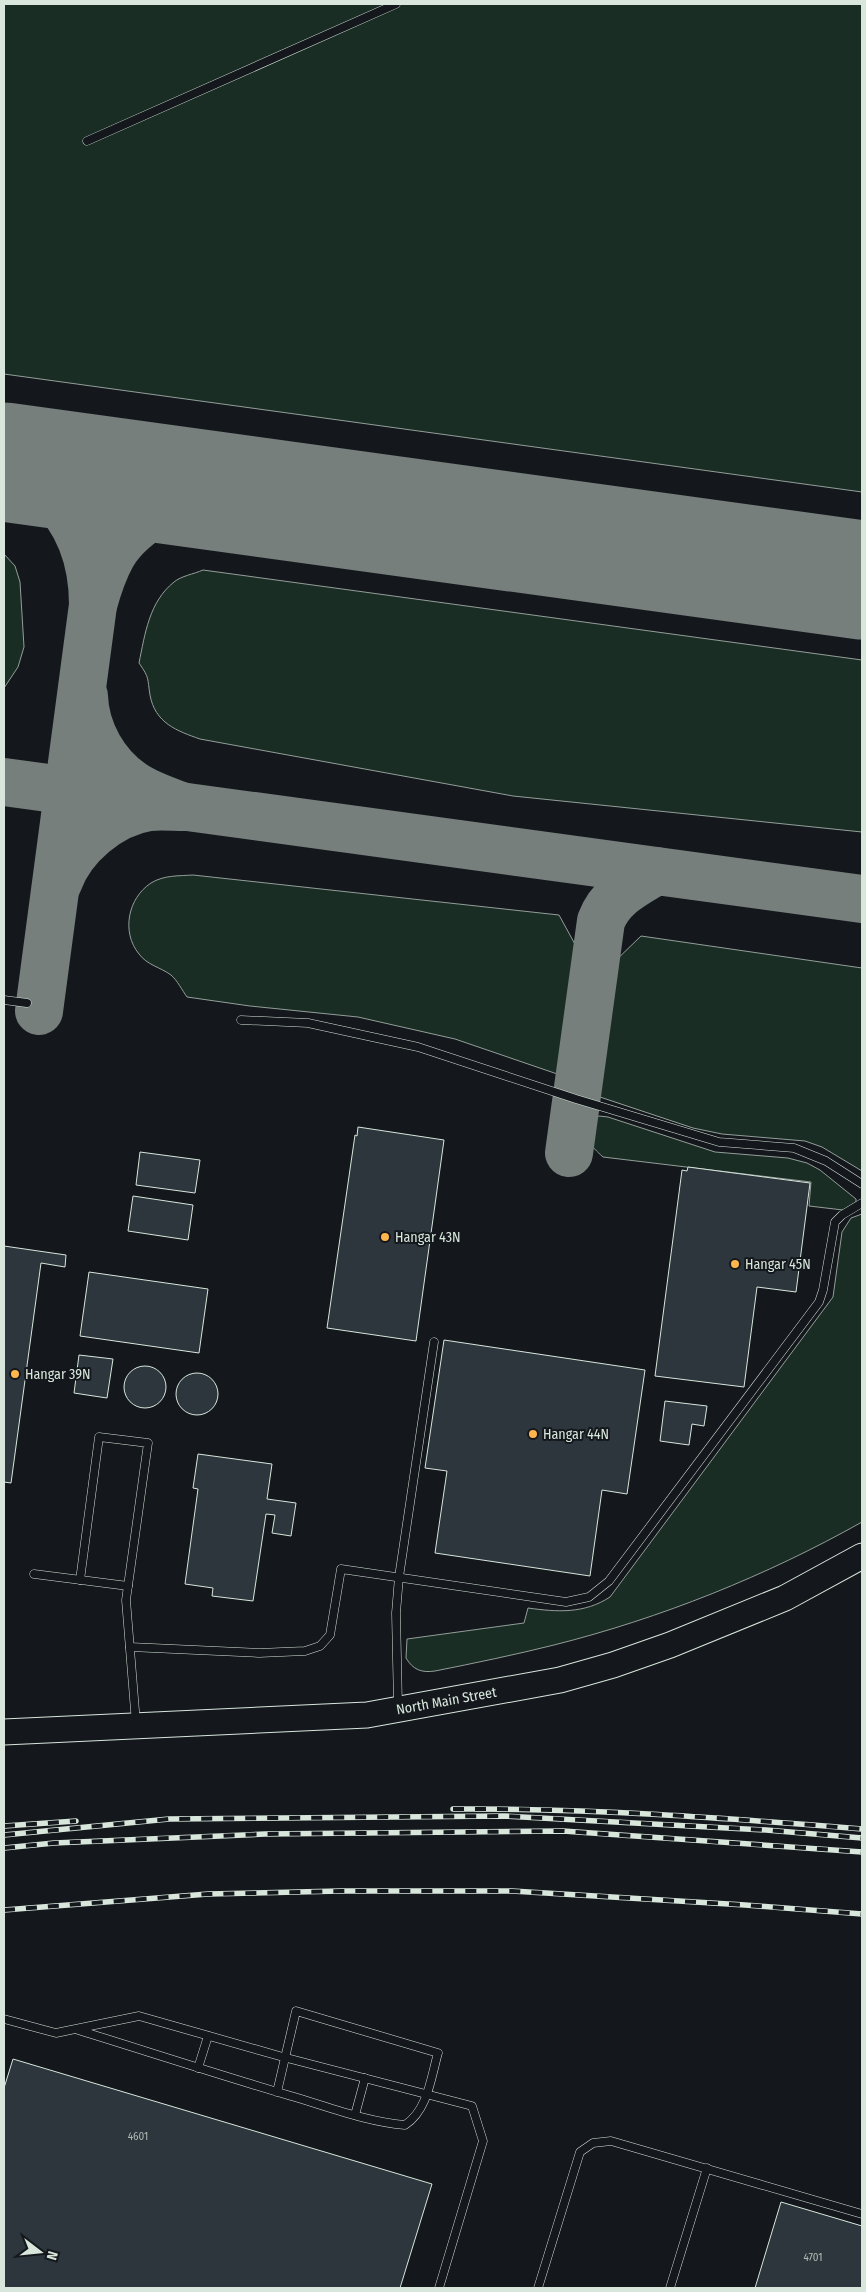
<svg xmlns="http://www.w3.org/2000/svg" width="866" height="2292" viewBox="0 0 866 2292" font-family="'Fira Sans Condensed',sans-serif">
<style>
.green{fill:#1a2d24;stroke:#939e99}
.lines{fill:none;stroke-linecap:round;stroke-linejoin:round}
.taxiway{stroke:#767f7c;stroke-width:48}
.runway{stroke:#767f7c;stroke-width:119}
.building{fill:#2c363c;stroke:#d8e6dc}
.lane-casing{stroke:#d8e6dc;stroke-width:9}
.primary-casing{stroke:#d8e6dc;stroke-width:27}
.lane{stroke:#14181c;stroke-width:8}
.primary{stroke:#14181c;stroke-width:25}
.rail-casing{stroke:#d8e6dc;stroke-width:5.5}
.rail{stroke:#14181c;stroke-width:4;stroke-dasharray:11;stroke-linecap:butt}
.poi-dot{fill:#ffb74d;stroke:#14181c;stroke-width:2}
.labels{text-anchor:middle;stroke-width:4;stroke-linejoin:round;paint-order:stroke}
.number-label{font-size:11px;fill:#adbab4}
.poi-label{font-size:14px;fill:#d8e6dc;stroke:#14181c;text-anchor:start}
.street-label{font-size:14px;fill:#d8e6dc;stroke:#14181c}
</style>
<rect width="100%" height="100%" fill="#14181c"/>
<g class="green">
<path d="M4,4h858v488l-858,-118z"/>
<path d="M4,554l11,12 5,16 4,65 -6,20 -14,21z"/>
<path d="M203,570l659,90v172l-349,-36 -313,-57c-23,-8 -45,-16 -50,-44 -3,-18 0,-16 -11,-32 6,-29 10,-61 35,-81 7,-6 20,-8 29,-12z"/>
<path d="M193,875l366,40 23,42 -16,120 -111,-38 -97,-22 -108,-11 -63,-9c-5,-7 -10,-17 -16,-22 -11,-8 -24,-10 -32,-21 -18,-22 -11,-56 12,-71 13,-8 28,-7 42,-8z"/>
<path d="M641,936l221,32v203l-40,-24 -17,-6 -83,-7 -29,-6 -102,-34 18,-127z"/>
<path d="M599,1116l9,1 107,35 73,6 19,5 13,7 36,29v3l-13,8 -34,-4 2,-24 -208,-25c-12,-11 -21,-19 -14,-36z"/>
<path d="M862,1214v308c-96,54 -201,96 -308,123 -40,10 -79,18 -119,26 -13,2 -22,-1 -29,-13l1,-19 117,-16 4,-15c29,4 56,6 82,-11l223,-300 9,-65 9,-14z"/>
</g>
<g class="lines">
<g class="taxiway">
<path d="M4,462c59,28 89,78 89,143l-54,406"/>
<path d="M860,580l2,1"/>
<path d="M93,605c5,-18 10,-34 19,-50 20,-34 73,-63 112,-64 8,-1 18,3 26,5"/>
<path d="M4,782l858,117"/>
<path d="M58,883c13,-37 52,-70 91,-76 12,-1 24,0 35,0 -16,-6 -35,-12 -50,-22 -29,-19 -49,-54 -50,-89"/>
<path d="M569,1153l32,-232c10,-26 32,-36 55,-50"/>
</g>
<path class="runway" d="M4,462l858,118"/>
</g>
<g class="building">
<path d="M358,1127l86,13 -28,201 -89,-13 28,-193 2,1z"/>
<path d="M140,1152l60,8 -5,33 -59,-8z"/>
<path d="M688,1167l122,16 -14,109 -39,-5 -13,100 -89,-11 27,-206 5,1z"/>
<path d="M133,1196l60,9 -5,35 -60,-9z"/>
<path d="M4,1246l62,9 -1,12 -24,-4 -30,220 -7,-1z"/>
<path d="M89,1272l119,17 -9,64 -119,-17z"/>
<path d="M444,1340l201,30 -18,124 -25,-4 -12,86 -155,-23 12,-82 -22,-3z"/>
<path d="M79,1355l34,4 -6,39 -33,-5z"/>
<circle cx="145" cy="1387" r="21"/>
<circle cx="197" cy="1394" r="21"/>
<path d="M665,1401l42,5 -3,20 -12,-2 -3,21 -29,-4z"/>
<path d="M198,1454l74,10 -5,35 29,4 -5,33 -19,-3 3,-18 -9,-1 -13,87 -41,-5 1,-8 -28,-4 13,-95 -5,-1z"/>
<path d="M13,2059l419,125 -32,104h-396v-200z"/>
<path d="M781,2202l81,24v62h-107z"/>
</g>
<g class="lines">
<g class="lane-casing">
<g id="lane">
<path d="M87,141l309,-137"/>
<path d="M4,1000l23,3"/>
<path d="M241,1020l67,3 110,24 158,52 143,43 75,6 32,13 36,23"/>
<path d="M34,1574l94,12"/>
<path d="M80,1580l19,-143 49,6 -22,157 10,123"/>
<path d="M130,1647l129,6 46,-2 15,-5 10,-11 11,-66 225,33 23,-5 20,-16 210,-279 4,-12 12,-68 7,-7 20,-12"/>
<path d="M398,1705l-2,-92 3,-36 35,-235"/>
<path d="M4,2019l52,14 83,-17 144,41 189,49 11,35 -44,147"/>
<path d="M78,2030c71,22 142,45 213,66 38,11 76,26 114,29 23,-15 26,-48 33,-72l-142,-42 -19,81"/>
<path d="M198,2068l10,-32"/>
<path d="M355,2115l10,-37"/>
<path d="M538,2288l42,-136 13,-9 18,-2 251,73"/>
<path d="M670,2288l37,-120"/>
</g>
</g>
<g class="primary-casing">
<g id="primary">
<path id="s1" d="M4,1732l363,-17 193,-35 53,-15 57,-20 115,-47 77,-42"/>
</g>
</g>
<use href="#lane" class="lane"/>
<use href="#primary" class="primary"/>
<g class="rail-casing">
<g id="rail">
<path d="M453,1809c137,-1 273,9 409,20"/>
<path d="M4,1826l72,-5"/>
<path d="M4,1835l165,-16 336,-3 261,14 96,8"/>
<path d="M4,1848l50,-5 211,-9 298,-3 299,21"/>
<path d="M4,1910l204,-16 132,-3h172l233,14 117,9"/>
</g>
</g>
<use href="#rail" class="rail"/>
</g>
<g class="poi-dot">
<circle cx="385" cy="1237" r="5"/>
<circle cx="735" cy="1264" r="5"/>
<circle cx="15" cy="1374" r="5"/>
<circle cx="533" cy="1434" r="5"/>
</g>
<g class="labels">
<g class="number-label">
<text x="138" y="2140">4601</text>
<text x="813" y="2261">4701</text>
</g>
<g class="poi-label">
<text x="395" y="1242">Hangar 43N</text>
<text x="745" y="1269">Hangar 45N</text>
<text x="25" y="1379">Hangar 39N</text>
<text x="543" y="1439">Hangar 44N</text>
</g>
<g class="street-label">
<text dy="5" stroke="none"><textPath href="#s1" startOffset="444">North Main Street</textPath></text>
</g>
</g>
<rect width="866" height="2292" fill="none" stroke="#d8e6dc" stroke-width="10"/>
<g transform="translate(40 2252) rotate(106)" stroke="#14181c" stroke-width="4" paint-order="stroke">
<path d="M0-4L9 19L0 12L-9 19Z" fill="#d8e6dc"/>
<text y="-8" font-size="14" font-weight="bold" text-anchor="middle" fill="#d8e6dc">N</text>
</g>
</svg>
